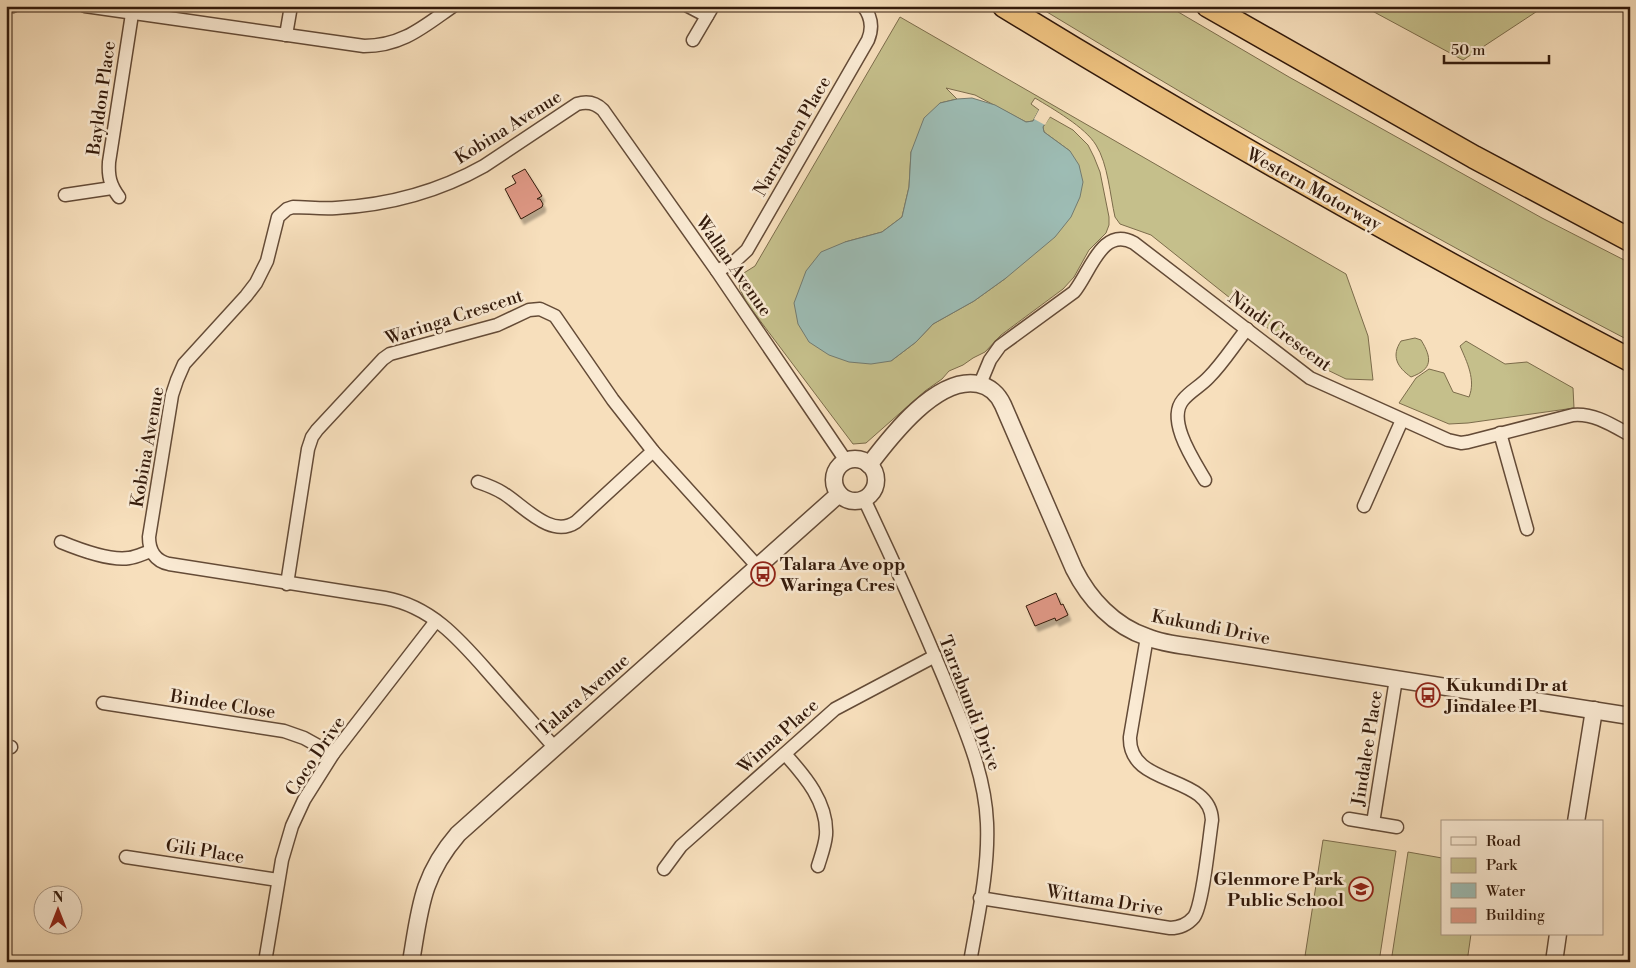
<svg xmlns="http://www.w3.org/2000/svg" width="1636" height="968" viewBox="0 0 1636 968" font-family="'Libre Bodoni',serif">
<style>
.green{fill:#c5bf8b;stroke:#7c6c4b}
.water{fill:#9dbcb4;stroke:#737b70}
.pier{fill:#f7dfbc}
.building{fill:#df9885;stroke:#331a0b;filter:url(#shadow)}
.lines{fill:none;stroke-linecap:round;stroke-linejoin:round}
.minor-casing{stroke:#644b37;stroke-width:15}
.tertiary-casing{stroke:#644b37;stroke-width:19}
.motorway-casing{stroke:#331a0b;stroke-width:25}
.minor{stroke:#faead3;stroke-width:12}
.tertiary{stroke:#faead3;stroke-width:16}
.motorway{stroke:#ecc07e;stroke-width:22}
.labels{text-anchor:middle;stroke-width:5;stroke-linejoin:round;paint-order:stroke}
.street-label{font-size:18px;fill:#331a0b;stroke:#faead3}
.poi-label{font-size:18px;font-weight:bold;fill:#331a0b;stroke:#faead3;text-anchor:start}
</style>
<defs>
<filter id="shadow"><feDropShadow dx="3" dy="5.5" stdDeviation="1" flood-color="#0004"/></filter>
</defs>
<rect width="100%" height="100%" fill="#f7dfbc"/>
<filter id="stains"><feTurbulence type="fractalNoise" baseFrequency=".004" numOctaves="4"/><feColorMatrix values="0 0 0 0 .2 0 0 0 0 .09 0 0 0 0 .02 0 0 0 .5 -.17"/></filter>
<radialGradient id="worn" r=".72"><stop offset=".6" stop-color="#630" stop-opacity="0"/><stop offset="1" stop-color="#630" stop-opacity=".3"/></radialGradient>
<g class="green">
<path d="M1037,6h131l121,71 253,141 88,45v78c-202,-105 -399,-217 -593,-335z"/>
<path d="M1363,6h182l-82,54z"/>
<path d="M900,17l446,257 22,62 5,44 -27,-1 -37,-18 -158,-126 -31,-11 -5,-7c-5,-22 -7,-53 -19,-72 -11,-18 -43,-36 -61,-47l-4,6 8,6 -6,11 -7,1 -51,-27 -29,-7 11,11 -17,4 -29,49 -2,35 -7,30 -20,15 -37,10 46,119 25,-19 17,-18 41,-23 32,-23 64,-127 -26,-19 -1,-5 7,-10 23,13 15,15 6,12 6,15 9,45v8l-3,8 -17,17 -15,27 -11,12 -62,46 -16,17 -12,6 -10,7 -14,6 -7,8 -17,12 -59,52 -13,1 -107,-142 -6,-13 -1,-13 16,-10z"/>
<path d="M1415,338l6,2c11,18 12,29 -10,37 -14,-10 -20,-21 -10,-36z"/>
<path d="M1466,341l39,23 22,-2 46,26 1,20 -106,15 -19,1 -50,-21 17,-25 13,-9 15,4 9,19 16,5c7,-17 -2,-35 -9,-51z"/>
<path d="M1323,840l73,11 -17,111h-38l-36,-6z"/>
<path d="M1408,852l34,6v76h29l-4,28h-76z"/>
</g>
<path class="water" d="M972,98l23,7 31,17 7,-1 6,-11 10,7 -6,10 1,5 26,19 9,14 4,17 -3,15 -9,20 -16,20 -49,41 -32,23 -41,23 -17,18 -25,19 -20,3 -22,-2 -20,-7 -20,-13 -11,-18 -4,-21 12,-32 15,-19 24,-10 37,-10 20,-15 7,-30 2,-35 13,-34 16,-15 17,-4z"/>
<path class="pier" d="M1040,108l11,7 -6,10 -11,-6z"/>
<g class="building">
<path d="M525,169l17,27 -5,3h3l3,5 -1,3 -21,12 -16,-30 11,-6 -4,-7z"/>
<path d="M1056,593l5,12 2,-1 5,11 -12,6 -1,-3 -20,8 -9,-20z"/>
</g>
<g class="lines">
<g class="minor-casing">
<g id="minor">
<path d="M85,6l279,40c38,0 59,-19 89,-40"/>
<path d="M688,6l19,10"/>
<path d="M6,7l7,-1"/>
<path d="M286,35l5,-29"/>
<path d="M693,40l20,-34"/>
<path d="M65,195l47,-7"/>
<path d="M119,197c-9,-12 -11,-21 -10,-35l23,-148"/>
<path d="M717,271l17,-9 13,-12 121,-210c5,-12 4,-23 -5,-34"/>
<path d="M980,384l10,-24 10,-14 74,-54c16,-19 28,-67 60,-49l176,135 138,62 13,3 7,-1 105,-27c21,-2 39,10 57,20"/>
<path d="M1500,433l27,96"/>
<path d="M1205,480c-11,-19 -39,-60 -22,-80 7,-9 18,-14 26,-23 14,-14 25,-32 38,-48"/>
<path d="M478,482c9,3 17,6 25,11 21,13 48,46 73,29l77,-71"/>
<path d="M864,499c28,59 55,119 80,179 19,47 41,94 43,145 2,46 -9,93 -17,139"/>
<path d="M1364,506l38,-86"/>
<path d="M61,542c17,7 49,19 68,16 8,-1 15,-5 22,-7"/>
<path d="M287,584l21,-135 4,-12 5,-7 66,-71 7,-5 107,-29 32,-15 11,-1 15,7 58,84 40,51 105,116"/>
<path d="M103,703l181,28 20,7 29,16"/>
<path d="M6,746l5,1"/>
<path d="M554,747c-19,-22 -39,-44 -58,-66 -32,-36 -61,-74 -111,-83l-216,-34c-14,-3 -20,-13 -20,-27l23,-142 5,-15 7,-16 62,-68 10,-13 11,-22 11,-44 9,-8 6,-2c14,0 28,2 43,1 52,-3 102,-16 148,-42l93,-62c10,-3 19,-1 26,6l114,161 129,190"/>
<path d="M785,754c20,22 43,49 41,81 -1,11 -5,21 -8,31"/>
<path d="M1349,819l48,8"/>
<path d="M1373,823l23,-144"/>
<path d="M126,857l152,23"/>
<path d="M664,869l17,-23 154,-137 100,-53"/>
<path d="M980,898l190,30c9,0 18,-4 24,-11 9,-13 15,-78 18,-97 -2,-47 -84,-32 -82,-83l17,-100"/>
<path d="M265,962l17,-102 10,-34 12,-26 29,-46 103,-133"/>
</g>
</g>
<g class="tertiary-casing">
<g id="tertiary">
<circle cx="855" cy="480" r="21"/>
<path d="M869,465c22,-29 68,-89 109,-81 11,2 20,10 25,21l71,164c15,30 40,57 73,68 14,6 31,8 46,10l437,69"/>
<path d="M1576,822l18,-112"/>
<path d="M411,962c9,-53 10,-85 47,-128l381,-340"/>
<path d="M1554,962l4,-28"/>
</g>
</g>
<g class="motorway-casing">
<g id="motorway">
<path d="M1004,6c204,125 413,243 626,354"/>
<path d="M1208,6l266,151 156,83"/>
</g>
</g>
<use href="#minor" class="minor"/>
<use href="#tertiary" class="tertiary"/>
<use href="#motorway" class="motorway"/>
</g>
<defs>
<g id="bus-ring" transform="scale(1.25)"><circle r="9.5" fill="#faead3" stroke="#8f2418" stroke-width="1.5"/><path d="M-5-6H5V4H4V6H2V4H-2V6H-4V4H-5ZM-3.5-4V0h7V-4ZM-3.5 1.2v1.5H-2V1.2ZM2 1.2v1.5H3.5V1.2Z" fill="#8f2418"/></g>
<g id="school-ring" transform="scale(1.25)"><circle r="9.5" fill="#faead3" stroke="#8f2418" stroke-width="1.5"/><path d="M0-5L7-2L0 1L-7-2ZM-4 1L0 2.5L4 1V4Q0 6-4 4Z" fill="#8f2418"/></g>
</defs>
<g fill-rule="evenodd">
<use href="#bus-ring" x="763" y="574"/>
<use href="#bus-ring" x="1428" y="695"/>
<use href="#school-ring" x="1361" y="889"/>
</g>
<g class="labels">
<g class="street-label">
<text transform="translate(101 98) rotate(-82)" y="6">Bayldon Place</text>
<text transform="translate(508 127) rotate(-32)" y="6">Kobina Avenue</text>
<text transform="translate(792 136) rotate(-60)" y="6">Narrabeen Place</text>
<text transform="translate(1314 189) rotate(29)" y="6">Western Motorway</text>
<text transform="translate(734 266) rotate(55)" y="6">Wallan Avenue</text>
<text transform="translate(454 317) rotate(-18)" y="6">Waringa Crescent</text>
<text transform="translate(1280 331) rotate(36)" y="6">Nindi Crescent</text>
<text transform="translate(147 447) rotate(-80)" y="6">Kobina Avenue</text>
<text transform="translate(1211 627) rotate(11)" y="6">Kukundi Drive</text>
<text transform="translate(583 695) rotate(-41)" y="6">Talara Avenue</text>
<text transform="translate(970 703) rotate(69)" y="6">Tarrabundi Drive</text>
<text transform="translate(223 704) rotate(9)" y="6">Bindee Close</text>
<text transform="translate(778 736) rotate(-42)" y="6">Winna Place</text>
<text transform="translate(1367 748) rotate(-81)" y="6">Jindalee Place</text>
<text transform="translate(315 756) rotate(-56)" y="6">Coco Drive</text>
<text transform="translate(205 851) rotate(9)" y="6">Gili Place</text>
<text transform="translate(1105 900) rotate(9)" y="6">Wittama Drive</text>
</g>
<g class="poi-label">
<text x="780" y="570">Talara Ave opp<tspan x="780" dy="21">Waringa Cres</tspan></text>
<text x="1446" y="691">Kukundi Dr at<tspan x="1446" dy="21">Jindalee Pl</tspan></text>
<text x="1344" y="885" text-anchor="end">Glenmore Park<tspan x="1344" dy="21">Public School</tspan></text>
</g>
</g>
<rect width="1636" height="968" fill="none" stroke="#f7dfbc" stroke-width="25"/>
<rect x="8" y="8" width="1621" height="953" fill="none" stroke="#331a0b" stroke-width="2.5"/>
<rect x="12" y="12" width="1611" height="943" fill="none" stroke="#331a0b"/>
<rect x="1441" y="820" width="162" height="115" fill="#faead3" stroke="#aa9783"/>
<rect x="1451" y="837" width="25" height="8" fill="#faead3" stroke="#aa9783"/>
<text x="1486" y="846" font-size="15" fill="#331a0b">Road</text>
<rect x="1451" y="858" width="25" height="15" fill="#c5bf8b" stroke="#aa9783"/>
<text x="1486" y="870" font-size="15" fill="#331a0b">Park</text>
<rect x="1451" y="883" width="25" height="15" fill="#9dbcb4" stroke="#aa9783"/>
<text x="1486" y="896" font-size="15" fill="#331a0b">Water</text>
<rect x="1451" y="908" width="25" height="15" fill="#df9885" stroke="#aa9783"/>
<text x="1486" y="920" font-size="15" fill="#331a0b">Building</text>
<g transform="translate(58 910)"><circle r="24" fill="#faead3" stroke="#aa9783"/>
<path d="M0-4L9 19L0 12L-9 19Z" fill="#8f2418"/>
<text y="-8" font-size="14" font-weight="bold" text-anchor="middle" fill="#331a0b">N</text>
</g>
<path d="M1444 55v8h105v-8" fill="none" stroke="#331a0b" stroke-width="2.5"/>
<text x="1451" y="55" font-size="15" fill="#331a0b" stroke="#faead3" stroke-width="4" paint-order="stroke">50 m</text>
<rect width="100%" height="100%" filter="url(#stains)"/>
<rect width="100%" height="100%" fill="url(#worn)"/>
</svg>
